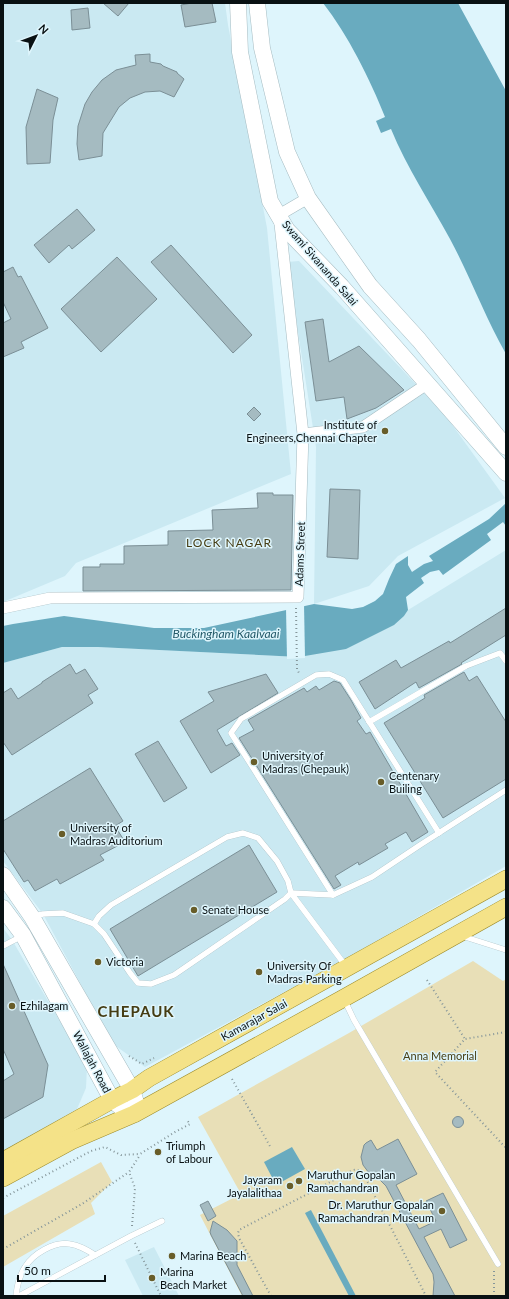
<svg xmlns="http://www.w3.org/2000/svg" width="509" height="1299" viewBox="0 0 509 1299" font-family="Lato,sans-serif">
<style>
.built{fill:#cae9f2}
.green{fill:#e8dfb7}
.water{fill:#69abbf}
.pier{fill:#def5fc}
.building{fill:#a5bbc1;stroke:#7b8f96}
.lines{fill:none;stroke-linecap:round;stroke-linejoin:round}
.lane-casing{stroke:#a6bcc2;stroke-width:6}
.street-casing{stroke:#a6bcc2;stroke-width:12}
.secondary-casing{stroke:#a6bcc2;stroke-width:17}
.primary-casing{stroke:#9d8c2b;stroke-width:18}
.path{stroke:#85969a;stroke-width:2;stroke-dasharray:1 3;stroke-linecap:butt}
.lane{stroke:#fff;stroke-width:5.5}
.street{stroke:#fff;stroke-width:11}
.secondary{stroke:#fff;stroke-width:16}
.primary{stroke:#f4e288;stroke-width:17}
.poi-dot{fill:#685d29;stroke:#def5fc;stroke-width:1.5}
.labels{text-anchor:middle;stroke-width:3;stroke-linejoin:round;paint-order:stroke}
.street-label{font-size:11px;fill:#091113;stroke:#def5fc}
.poi-label{font-size:11px;fill:#091113;stroke:#def5fc;text-anchor:start}
.park-label{font-size:11px;fill:#494015;stroke:#def5fc}
.neighbourhood-label{font-size:12px;letter-spacing:1px;fill:#453c13;stroke:#def5fc}
.water-label{font-size:12px;font-style:italic;fill:#245a69;stroke:#def5fc}
.district-label{font-size:15px;font-weight:bold;letter-spacing:1px;fill:#453c13;stroke:#def5fc}
</style>
<rect width="100%" height="100%" fill="#def5fc"/>
<g class="built">
<path d="M3,3h222l3,22 39,203 24,246 -215,89 -11,13 -62,26z"/>
<path d="M299,261l146,154 60,83 -107,58 -29,30 -55,18 2,-157 -29,-185z"/>
<path d="M506,550v316l-164,95 -197,106 -32,-23 -70,-130 -40,-53v-198l59,-16h36l201,10 105,-41 4,-6z"/>
<path d="M3,928l9,12 75,127 -1,21 -9,21 -74,43z"/>
<path d="M154,1247l25,49h-36l-18,-36z"/>
</g>
<g class="green">
<path d="M473,961l30,20 3,-2v317h-264l-42,-81 41,-21 -43,-77 151,-84z"/>
<path d="M101,1162l11,20 -21,21 4,11 -92,53v-51z"/>
</g>
<g class="water">
<path d="M323,3h135l48,88v263c-21,-37 -36,-78 -56,-115 -20,-37 -43,-71 -59,-110l-10,4 -5,-12 9,-4c-15,-38 -37,-82 -62,-114z"/>
<path d="M506,503v23l-3,-4 -16,12 4,6 -48,35 -4,-5 -9,2 -9,6 3,5 -18,14 2,13 -4,6 -10,9 -48,24 -47,8 -201,-10h-36l-59,16v-37l10,-2 51,-8 90,12h50l110,-24 38,5 11,-2 12,-6 8,-7 6,-15 7,-15 12,-8v9l4,7 12,-8 9,-3 -4,-5 60,-37z"/>
<path d="M292,1147l13,22 -29,16 -12,-23z"/>
<path d="M311,1210l45,86h-7l-44,-83z"/>
</g>
<path class="pier" d="M304,604l1,54 -18,1 -1,-51z"/>
<g class="building">
<path d="M103,3h26l-11,13z"/>
<path d="M192,3h20l4,19 -31,5 -4,-22z"/>
<path d="M88,8l2,20 -18,2 -1,-20z"/>
<path d="M150,54v8l11,2 2,2 14,6v1l7,6 -10,18 -14,-6 -15,1 -15,6 -11,9 -16,26 -1,23 -23,4 -2,-16 1,-18 7,-22 7,-12 10,-12 14,-10 20,-5 -1,-10z"/>
<path d="M37,89l21,9 -5,22 -3,43 -23,1 -1,-37z"/>
<path d="M77,209l18,21 -23,19 -3,-4 -20,18 -15,-18z"/>
<path d="M171,245l81,90 -19,18 -82,-91z"/>
<path d="M117,257l40,42 -56,53 -40,-43z"/>
<path d="M13,267l5,10 3,-1 27,52 -27,14 3,6 -21,9v-34l8,-4 -8,-17v-30z"/>
<path d="M323,319l6,43 30,-16 45,44 -28,18 -29,11 -3,-22 -28,4 -11,-79z"/>
<path d="M254,407l7,7 -7,7 -7,-7z"/>
<path d="M330,489l30,1 -2,69 -31,-2z"/>
<path d="M257,493h16v2h20l-2,95 -208,1v-24h17v-3h24v-18l44,-1v-14l45,-1 -1,-20 46,-2z"/>
<path d="M506,608v27l-45,28 1,1 -43,24 -3,-6 -41,27 -16,-27 37,-22 5,8 48,-27 1,2z"/>
<path d="M70,664l6,10 9,-5 13,20 -10,6 5,8 -81,52 -9,-13v-49l8,-5 7,11 24,-16v-1z"/>
<path d="M464,672l5,9 8,-5 29,46v57l-63,39 -59,-95 41,-25 -1,-3z"/>
<path d="M266,674l12,19 -61,37 9,16 6,-3 8,12 -29,18 -31,-52 34,-20 -6,-9z"/>
<path d="M334,681l6,2 11,17 10,18 -4,3 9,13 4,-2 58,100 -16,10 -6,-10 -21,12 3,4 -29,17 -1,-3 -23,14 6,9 -7,4 -95,-151 15,-8 -6,-10 56,-32 3,4 9,-6 3,4z"/>
<path d="M158,741l29,47 -23,14 -29,-48z"/>
<path d="M90,768l33,53 -8,5 10,16 -25,13 4,5 -44,24 -3,-5 -22,12 -7,-11 -4,2 -21,-33v-28z"/>
<path d="M249,845l28,47 -139,84 -28,-47z"/>
<path d="M3,964l45,101 -5,32 -40,22v-38l11,-7 -11,-25z"/>
<circle cx="458" cy="1122" r="5.5"/>
<path d="M398,1139l19,35 -21,11 23,44 17,-8 -10,-20 17,-8 24,47 -17,8 -9,-19 -17,8 31,59h-22l1,-14 -1,-8 -4,-7 -43,-81 -9,-9 -8,-4 -6,-8 -2,-8 3,-12 2,-2 5,-3 6,10z"/>
<path d="M208,1201l8,15 -8,5 -8,-16z"/>
<path d="M213,1221l14,9 10,11v24l16,31h-10l-32,-61 -1,-3z"/>
</g>
<g class="lines">
<g class="lane-casing">
<g id="lane">
<path d="M369,722l97,-56 34,-13 6,8"/>
<path d="M333,895l-102,-162 10,-14 75,-44 13,-1 14,6 96,153"/>
<path d="M34,916l9,-2 20,-1 31,11 10,10 26,39 8,10 13,1 23,-9 111,-76 6,-6 42,2 39,-18 48,-32 86,-55"/>
<path d="M94,924l5,-8 12,-11 116,-68 16,-4 15,5 19,23 11,20 3,12 51,68 3,6"/>
<path d="M462,936l44,14"/>
<path d="M3,946l19,-10"/>
<path d="M344,999l10,21 144,244"/>
<path d="M16,1296c1,-10 3,-20 9,-29 8,-13 29,-26 45,-23 9,1 17,6 25,11"/>
<path d="M19,1296l112,-60 31,-15"/>
</g>
</g>
<g class="street-casing">
<g id="street">
<path d="M303,434l60,-7 64,-43"/>
<path d="M3,608l47,-10 248,-1 5,-163 -24,-219 29,-17"/>
</g>
</g>
<g class="secondary-casing">
<g id="secondary">
<path d="M238,3l2,49 30,149 17,29 55,57 164,186"/>
<path d="M257,3l5,45 25,104 21,46 62,88 49,54 87,107"/>
<path d="M3,875l29,42 100,173 5,16 -3,8 -6,-1 -16,-13 -89,-165 -20,-27"/>
</g>
</g>
<g class="primary-casing">
<g id="primary">
<path d="M3,1161l109,-61 20,-10 17,-12 357,-199"/>
<path d="M3,1178l68,-37 63,-27 210,-116 162,-91"/>
</g>
</g>
<g class="path">
<path d="M296,608l1,61 3,6"/>
<path d="M427,980l38,59"/>
<path d="M506,1032l-41,7 -30,33 71,76"/>
<path d="M129,1056l13,8 12,-6"/>
<path d="M232,1079l39,69"/>
<path d="M3,1198l88,-47 14,-4 16,8 19,-1 35,-22 15,-8 -3,-4"/>
<path d="M132,1226l3,-38 -6,-16 11,-17"/>
<path d="M135,1243l26,53"/>
<path d="M3,1249l79,-45 47,-32"/>
<path d="M494,1271v25"/>
<path d="M271,1296l-32,-58 -1,-5 1,-3 114,-60c5,-1 8,1 11,5l62,121"/>
</g>
<use href="#lane" class="lane"/>
<use href="#street" class="street"/>
<use href="#secondary" class="secondary"/>
<use href="#primary" class="primary"/>
</g>
<g class="poi-dot">
<circle cx="385" cy="431" r="4"/>
<circle cx="254" cy="762" r="4"/>
<circle cx="381" cy="782" r="4"/>
<circle cx="62" cy="834" r="4"/>
<circle cx="194" cy="910" r="4"/>
<circle cx="98" cy="962" r="4"/>
<circle cx="259" cy="972" r="4"/>
<circle cx="12" cy="1006" r="4"/>
<circle cx="158" cy="1152" r="4"/>
<circle cx="299" cy="1181" r="4"/>
<circle cx="290" cy="1186" r="4"/>
<circle cx="442" cy="1211" r="4"/>
<circle cx="172" cy="1256" r="4"/>
<circle cx="152" cy="1278" r="4"/>
</g>
<g class="labels">
<g class="street-label">
<text transform="translate(320 263) rotate(49)" y="4">Swami Sivananda Salai</text>
<text transform="translate(300 554) rotate(-88)" y="4">Adams Street</text>
<text transform="translate(254 1020) rotate(-29)" y="4">Kamarajar Salai</text>
<text transform="translate(92 1062) rotate(62)" y="4">Wallajah Road</text>
</g>
<g class="poi-label">
<text x="377" y="429" text-anchor="end">Institute of<tspan x="377" dy="13">Engineers,Chennai Chapter</tspan></text>
<text x="262" y="760">University of<tspan x="262" dy="13">Madras (Chepauk)</tspan></text>
<text x="389" y="780">Centenary<tspan x="389" dy="13">Builing</tspan></text>
<text x="70" y="832">University of<tspan x="70" dy="13">Madras Auditorium</tspan></text>
<text x="202" y="914">Senate House</text>
<text x="106" y="966">Victoria</text>
<text x="267" y="970">University Of<tspan x="267" dy="13">Madras Parking</tspan></text>
<text x="20" y="1010">Ezhilagam</text>
<text x="166" y="1150">Triumph<tspan x="166" dy="13">of Labour</tspan></text>
<text x="307" y="1179">Maruthur Gopalan<tspan x="307" dy="13">Ramachandran</tspan></text>
<text x="282" y="1184" text-anchor="end">Jayaram<tspan x="282" dy="13">Jayalalithaa</tspan></text>
<text x="434" y="1209" text-anchor="end">Dr. Maruthur Gopalan<tspan x="434" dy="13">Ramachandran Museum</tspan></text>
<text x="180" y="1260">Marina Beach</text>
<text x="160" y="1276">Marina<tspan x="160" dy="13">Beach Market</tspan></text>
</g>
<g class="park-label">
<text x="440" y="1060">Anna Memorial</text>
</g>
<g class="neighbourhood-label">
<text x="229" y="547">LOCK NAGAR</text>
</g>
<g class="water-label">
<text x="226" y="638">Buckingham Kaalvaai</text>
</g>
<g class="district-label">
<text x="136" y="1017">CHEPAUK</text>
</g>
</g>
<rect width="509" height="1299" fill="none" stroke="#091113" stroke-width="8"/>
<g transform="translate(36 36) rotate(48)" stroke="#def5fc" stroke-width="3" paint-order="stroke">
<path d="M0-3L7 15L0 10L-7 15Z" fill="#091113"/>
<text y="-6" font-size="11" font-weight="bold" text-anchor="middle" fill="#091113">N</text>
</g>
<path d="M18 1275v6h87v-6" fill="none" stroke="#091113" stroke-width="2"/>
<text x="24" y="1275" font-size="12" fill="#091113" stroke="#def5fc" stroke-width="3" paint-order="stroke">50 m</text>
</svg>
